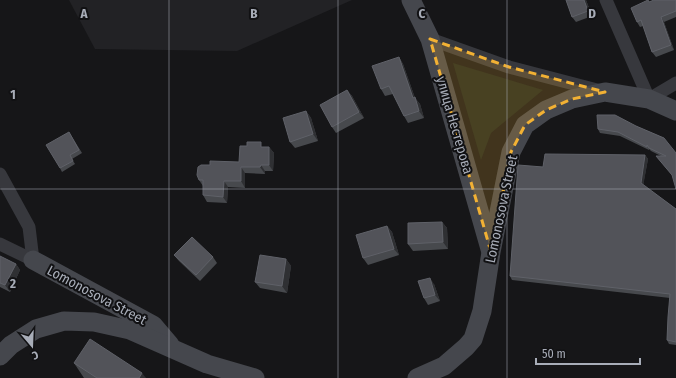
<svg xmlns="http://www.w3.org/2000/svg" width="676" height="378" viewBox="0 0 676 378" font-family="'Fira Sans Condensed',sans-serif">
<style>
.built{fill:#222225}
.green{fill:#1e261f}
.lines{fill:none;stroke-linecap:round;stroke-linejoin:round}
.street{stroke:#37383d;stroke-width:13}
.secondary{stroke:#45474d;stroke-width:19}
.wall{fill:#47494d}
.shaded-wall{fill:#2f3033}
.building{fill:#525359;stroke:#5f6168}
.marked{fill:#f2b134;fill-opacity:0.2;stroke:#f2b134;stroke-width:3;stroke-dasharray:8 5;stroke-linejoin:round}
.grid{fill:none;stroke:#a8adb8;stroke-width:1;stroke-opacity:0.55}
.labels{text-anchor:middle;stroke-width:4;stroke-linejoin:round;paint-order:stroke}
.street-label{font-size:14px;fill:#a8adb8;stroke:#111113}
.grid-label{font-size:13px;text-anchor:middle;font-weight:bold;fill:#a8adb8;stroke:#111113;stroke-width:4;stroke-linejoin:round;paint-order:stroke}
</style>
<rect width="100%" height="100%" fill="#161618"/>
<path class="built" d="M69,0h283l-115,51 -142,-2z"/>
<path class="green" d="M453,63l90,27 -52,43 -10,27z"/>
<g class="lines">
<g class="street">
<path d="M606,0l43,99 27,-16"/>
<path d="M430,39l79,28 92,24"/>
<path d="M0,174l29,53 4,33"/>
<path d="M0,244l33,16"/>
</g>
<g class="secondary">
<path d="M411,0l19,39 60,210"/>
<path d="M33,260l120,65 17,20"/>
<path d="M0,356l11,-11 25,-16 28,-8 30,1 36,8 77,34 48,14"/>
<path d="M417,378l27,-12 22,-19 7,-8 9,-28 9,-59 20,-100 14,-27 21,-15 26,-11 33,-7 44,7 27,12"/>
</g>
</g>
<g class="wall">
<path d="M566,0h20l6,16 -16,6 -4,-5z"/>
<path d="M676,0v17l-12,5 10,28 -18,7 -4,-5 -9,-26 -3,1 -3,-5 12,-20z"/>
<path d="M399,57l4,7 12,34 5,6 4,14 -16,5 -4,-7 -11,-22 -8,2 -4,-7z"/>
<path d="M347,90l5,6 12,22 -28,15 -4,-6z"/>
<path d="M306,111l5,7 7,23 -23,7 -5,-6z"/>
<path d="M636,126l28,12 9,38 -17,-20h5l-10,-5 -2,-2v1l-29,-14 -20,-3 -2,-4z"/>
<path d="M69,132l13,21 -10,6 3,5 -13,8 -2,-4z"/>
<path d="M264,147h5l5,6 -1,18h-8v3l-20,-1v15l-17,-1 -1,16 -20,-1 -4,-7v-9l-4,-6 11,-15 29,-3z"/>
<path d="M645,155l3,4 -5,26 33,24v136l-7,-1 -2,-4 3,-42 -158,-18 -2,-4 33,-109z"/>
<path d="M442,222l5,6 1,21 -35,2 -5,-7z"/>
<path d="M387,226l5,6 7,23 -31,10 -5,-7z"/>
<path d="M174,255l39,2 4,6 -17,18 -21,-20z"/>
<path d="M0,257l16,7 4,6 -10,22 -10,-5z"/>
<path d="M286,259l5,7 -4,27 -27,-5 -5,-6z"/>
<path d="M434,284l6,17 -12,4 -4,-7z"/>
<path d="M74,363l72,15h-62z"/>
</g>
<g class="shaded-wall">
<path d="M584,0h2l6,16 -4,-5z"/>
<path d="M661,17l3,5 10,28 -3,-5z"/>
<path d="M399,57l4,7 12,34 5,6 4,14 -5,-7 -6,-13z"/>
<path d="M347,90l5,6 12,22 -5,-6z"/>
<path d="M306,111l5,7 7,23 -5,-7z"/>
<path d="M269,147l5,6 -1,18 -4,-6z"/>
<path d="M645,155l3,4 -5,28 -2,-4z"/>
<path d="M261,165l4,6v3l-5,-7z"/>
<path d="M241,167l4,6v15l-4,-7z"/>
<path d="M224,181l4,6 -1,16 -4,-6z"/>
<path d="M442,222l5,6 1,21 -5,-7z"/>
<path d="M387,226l5,6 7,23 -5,-6z"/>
<path d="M286,259l5,7 -4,27 -5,-7z"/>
<path d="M16,264l4,6 -10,22 -5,-7z"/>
<path d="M430,278l4,6 6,17 -5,-6z"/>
<path d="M142,373l4,5h-7z"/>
</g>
<g class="building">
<path d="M566,0h18l4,11 -16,6z"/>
<path d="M648,0l1,2 5,-2h22v11l-15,6 10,28 -19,7 -11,-32 -4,2 -6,-14z"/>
<path d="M399,57l14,41 2,-1 4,14 -15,5 -15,-30 -8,3 -9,-23z"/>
<path d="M347,90l12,22 -27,15 -12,-22z"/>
<path d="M306,111l7,23 -23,8 -7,-24z"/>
<path d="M597,115h18l21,11 28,12 12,15v36l-4,-14 -16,-19h10l-17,-8 -2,-3v2l-29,-15 -20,-3z"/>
<path d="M69,132l10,18 -9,5 3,6 -13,7 -14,-23z"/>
<path d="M247,142h14v5h8v18h-8l-1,2h-19v14h-17l-1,16 -20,-2v-15h-4l-2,-5 1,-8 3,-2h9v-4l29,1 1,-16h7z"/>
<path d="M545,154l100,1 -4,28 35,26v133l-9,-2 1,-23 2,-23 -160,-18 8,-111 25,2z"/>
<path d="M442,222l1,20 -35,2v-21z"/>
<path d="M387,226l7,23 -31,9 -7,-23z"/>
<path d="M192,237l21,20 -17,18 -22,-20z"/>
<path d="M260,255l26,4 -4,27 -27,-4z"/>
<path d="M0,256l16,8 -11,21 -5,-2z"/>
<path d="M430,278l5,17 -11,3 -6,-17z"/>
<path d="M90,339l52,34 -3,5h-42l-23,-15z"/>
</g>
<path class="marked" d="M430,39l79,28 96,25 -33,7 -26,11 -21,15 -14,27 -20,100z"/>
<path class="grid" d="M169,0v378M338,0v378M507,0v378M0,189h676"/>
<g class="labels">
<g class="street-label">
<text transform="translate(455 125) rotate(74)" y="5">улица Нестерова</text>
<text transform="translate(501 209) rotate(-78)" y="5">Lomonosova Street</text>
<text transform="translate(97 295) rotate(28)" y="5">Lomonosova Street</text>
</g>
</g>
<g class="grid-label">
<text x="84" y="18">A</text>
<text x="254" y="18">B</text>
<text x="422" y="18">C</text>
<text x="592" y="18">D</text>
<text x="13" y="99">1</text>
<text x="13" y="288">2</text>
</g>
<g transform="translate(32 346) rotate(161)" stroke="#111113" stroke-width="3" paint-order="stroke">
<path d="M0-3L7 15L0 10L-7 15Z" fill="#a8adb8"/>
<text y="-6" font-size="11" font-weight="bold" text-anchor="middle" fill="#a8adb8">С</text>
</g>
<path d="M536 358v6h104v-6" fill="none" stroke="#a8adb8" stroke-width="2"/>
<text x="542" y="358" font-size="12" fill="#a8adb8" stroke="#111113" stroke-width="3" paint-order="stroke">50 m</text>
</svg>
